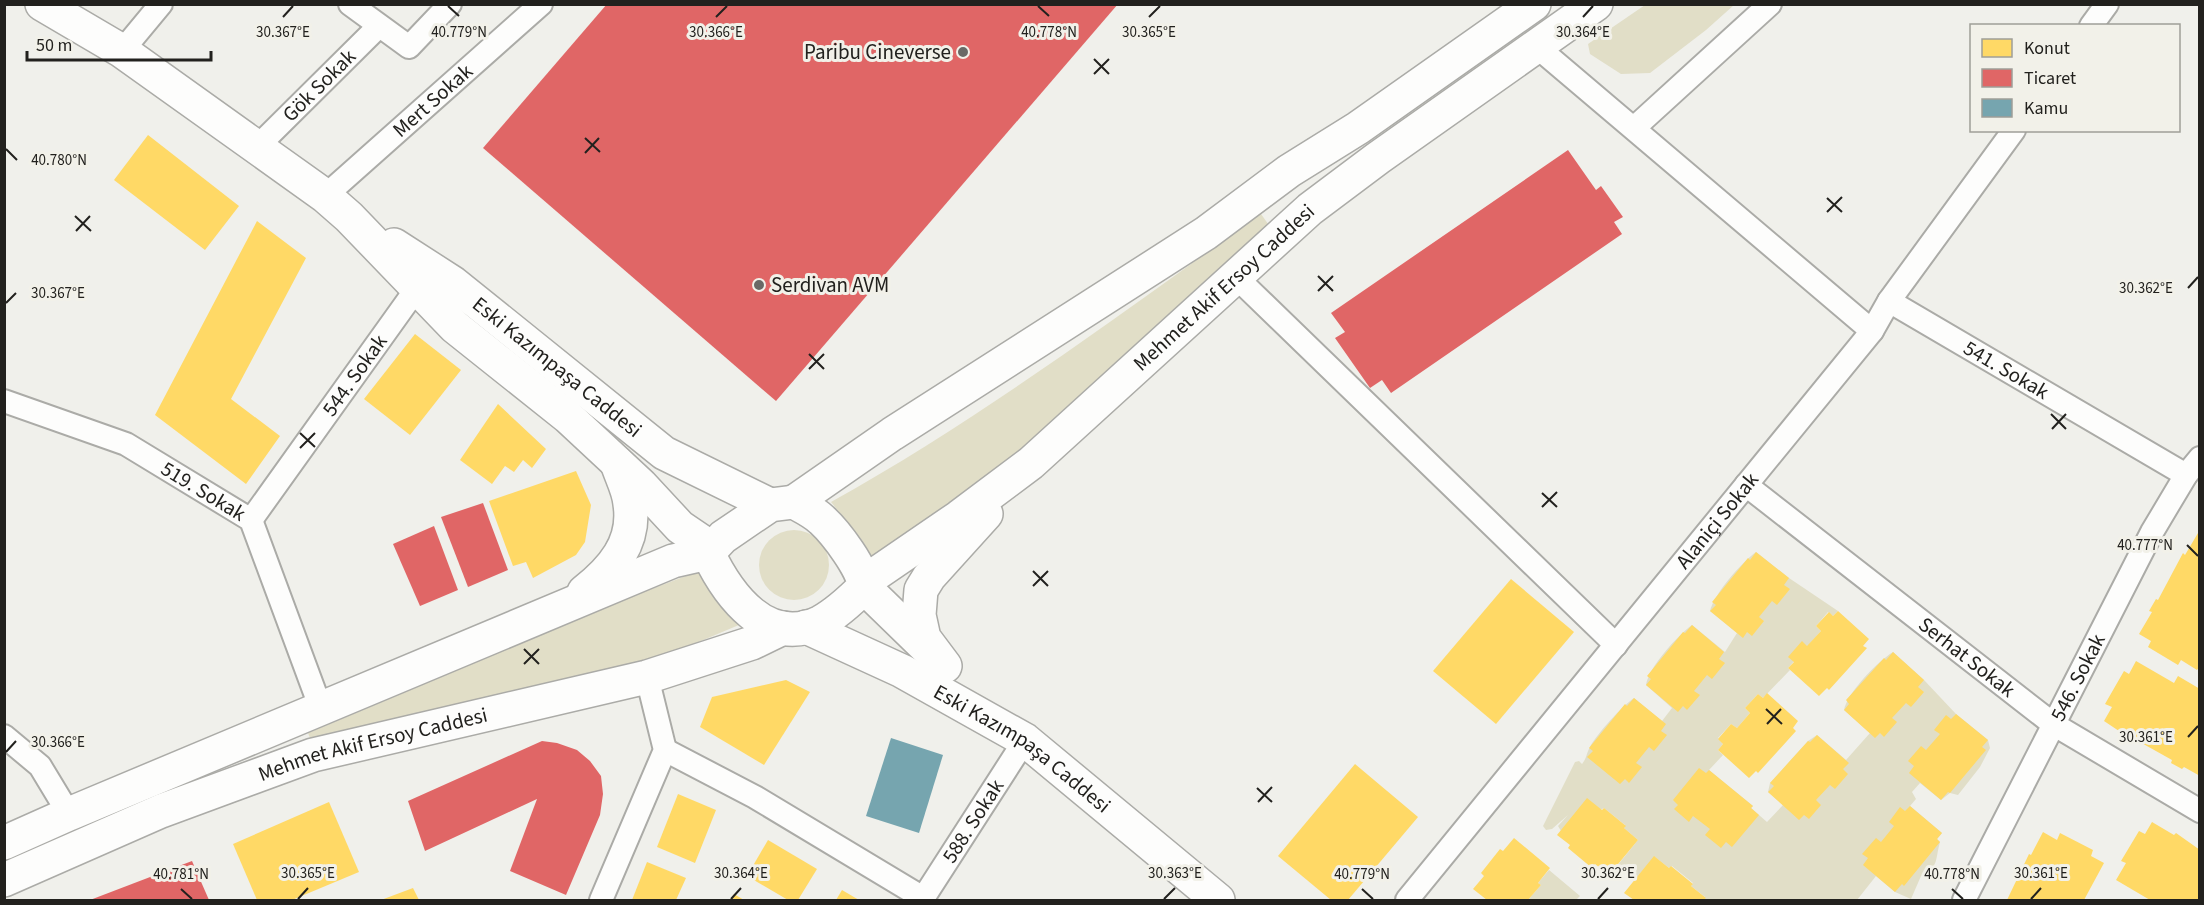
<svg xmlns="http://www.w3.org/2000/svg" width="2204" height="905" viewBox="0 0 2204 905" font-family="'Source Sans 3',sans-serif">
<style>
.green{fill:#e1dec7}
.homes{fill:#ffd966}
.shops{fill:#e06666}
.public{fill:#76a5af}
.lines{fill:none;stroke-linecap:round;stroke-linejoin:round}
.street-casing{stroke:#ababa7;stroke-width:26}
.secondary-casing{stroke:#ababa7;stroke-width:36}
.primary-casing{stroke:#ababa7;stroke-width:36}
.street{stroke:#fdfdfc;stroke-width:22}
.secondary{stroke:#fdfdfc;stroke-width:33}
.primary{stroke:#fdfdfc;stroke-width:33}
.ticks{fill:none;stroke:#22211e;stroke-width:2}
.poi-dot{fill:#6a6966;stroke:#f2f1e9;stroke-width:2}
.labels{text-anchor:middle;stroke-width:6;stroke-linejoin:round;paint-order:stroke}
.poi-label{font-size:21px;fill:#22211e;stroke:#f2f1e9;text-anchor:end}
.street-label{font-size:21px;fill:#22211e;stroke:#f2f1e9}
.ticks-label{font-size:15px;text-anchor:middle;fill:#22211e;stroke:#f2f1e9;stroke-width:6;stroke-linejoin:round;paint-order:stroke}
</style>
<rect width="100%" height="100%" fill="#f0f0eb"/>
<g class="green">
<path d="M1645,5v-1l89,1 -28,25 -56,43 -29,1 -31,-20 -2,-10z"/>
<path d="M1261,214l10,14 -182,175 -215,157 -12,-20 -31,-38c151,-84 289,-188 430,-288z"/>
<circle cx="794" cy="565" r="35"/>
<path d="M1756,552l33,26 49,33 -5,5 -5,-4 -12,14 5,5 -33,37 2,2 -27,28 -5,-4 -13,14 5,5 -13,15 -6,-4 -13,14 5,6 -5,6 5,5 -14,15 44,36 -2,2 16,14 16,-17 -15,-13 2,-9 38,-42 9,-6 29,25 24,-27 -26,-23c4,-18 33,-48 49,-58l31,28 32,34 32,26 2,8 -10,19 -22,28 -8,-2 -9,7 -21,-17 -8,9 4,7 -6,7 32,27 -5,6 3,3c-5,18 -1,25 -19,34l-10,23 -16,-7 -19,-16 -19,24h-154l2,-3 -14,-11 2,-3 -21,-17 -3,2 -14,-11 -21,24 -17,-15 21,-26 -14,-12 1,-3 -21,-17 -43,23 -3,-5 10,-11 -16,14 -6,1 -3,-4 32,-64 4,-1 3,3c5,-6 4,-10 8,-17 6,-12 32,-41 44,-49l28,23 10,-13 -26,-23c3,-18 31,-49 46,-60l33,27 12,-19 -27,-22c4,-17 31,-48 46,-59z"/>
<path d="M699,571l47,51 -57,24 -45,15 -330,87 -6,-15 333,-140z"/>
<path d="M1549,870l31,26 -4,4h-48l13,-15 -3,-2z"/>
</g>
<g class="homes">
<path d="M148,135l91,71 -34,44 -91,-70z"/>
<path d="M257,221l49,37 -75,141 49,37 -34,48 -91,-69z"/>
<path d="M415,334l46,36 -51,65 -46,-36z"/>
<path d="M498,404l48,45 -14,19 -9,-8 -9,12 -9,-6 -13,18 -32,-24z"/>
<path d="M576,471l15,34 -6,37 -9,13 -43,23 -7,-16 -13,4 -24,-65z"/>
<path d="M2198,533l2,1v132l-3,4 -16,-10 -3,5 -30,-18 3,-6 -12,-7 13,-22 -3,-1 7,-12 2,1 25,-47 2,2z"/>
<path d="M1756,552l33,26 -5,7 6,4 -13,16 -5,-4 -13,16 5,4 -12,15 -5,-4 -4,6 -33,-27 6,-6 -4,-3 36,-44 2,2z"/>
<path d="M1511,579l63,53 -78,92 -63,-53z"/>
<path d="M1838,611l31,28 -6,7 4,2 -38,42 -2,-2 -8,8 -31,-28 6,-6 -6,-5 14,-16 5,5 14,-15 -5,-5 13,-14 4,4z"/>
<path d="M1692,625l32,27 -5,7 6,4 -13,16 -5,-4 -13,16 6,4 -13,15 -4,-4 -5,6 -32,-27 5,-6 -4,-3 36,-44 2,1z"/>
<path d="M1893,652l31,28 -6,7 6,5 -13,15 -5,-4 -14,15 5,4 -13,15 -4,-4 -5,5 -31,-28 5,-6 -3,-4 38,-42 2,2z"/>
<path d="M2136,661l38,22 4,-7 22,13v87l-16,-9 -2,2 -11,-6 1,-3 -34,-19 -1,2 -33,-22 8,-14 -7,-3 19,-33 5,3z"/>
<path d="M786,680l24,12 -46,73 -64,-38 12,-30z"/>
<path d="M1767,693l31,28 -5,7 3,3 -38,42 -2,-2 -7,7 -31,-28 5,-6 -5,-5 13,-15 6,4 13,-15 -5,-5 13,-14 5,4z"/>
<path d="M1634,698l32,26 -5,7 6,4 -13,16 -5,-4 -13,16 6,4 -13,16 -4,-4 -5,5 -33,-27 6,-6 -4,-3 36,-44 2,2z"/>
<path d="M1956,714l32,26 -6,7 4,3 -36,43 -2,-1 -7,8 -32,-27 5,-7 -6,-5 13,-15 5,4 14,-16 -6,-4 12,-15 5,4z"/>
<path d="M1817,735l32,28 -6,6 5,5 -13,15 -5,-4 -14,15 5,5 -12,14 -5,-4 -5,5 -31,-28 6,-6 -4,-3 38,-42 2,1z"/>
<path d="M1355,764l63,53 -70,83h-17l-53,-44z"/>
<path d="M1699,768l7,5 3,-3 44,36 -2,2 8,7 -27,32 -6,-5 -5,6 -16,-13 5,-6 -17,-13 -4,6 -15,-13 4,-4 -5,-5z"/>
<path d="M678,794l38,16 -21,53 -38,-16z"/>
<path d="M1587,798l15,12 2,-2 22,18 -2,2 14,12 -29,35 -14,-11 -3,4 -24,-20 2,-3 -13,-10z"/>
<path d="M329,802l30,70 -67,28h-35l-24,-56z"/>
<path d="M1910,806l32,27 -5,6 3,3 -36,44 -2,-2 -7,8 -32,-27 5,-7 -6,-4 14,-16 5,4 13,-16 -5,-4 11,-15 5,4z"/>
<path d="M2152,822l22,13 2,-2 24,17v50h-50l-34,-20 10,-17 -5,-2 18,-30 6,3z"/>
<path d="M2043,832l14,8 3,-7 33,17 -2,6 13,7 -20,37h-77l22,-46 2,1z"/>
<path d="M1514,838l36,30 -12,15 3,2 -13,15h-41l-14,-11 11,-13 -3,-3 19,-24 3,2z"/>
<path d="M768,840l49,29 -19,31h-10l-41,-24z"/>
<path d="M1654,856l15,12 2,-2 22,18 -2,2 15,12 -3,2h-69l-10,-7z"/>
<path d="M647,862l39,16 -10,22h-44z"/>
<path d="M413,888l6,12h-38z"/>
<path d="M842,890l17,10h-23z"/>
<path d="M734,894l10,6h-14z"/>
</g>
<g class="shops">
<path d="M607,4h511l-342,397 -293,-253z"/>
<path d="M1568,150l28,40 5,-4 22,31 -9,5 8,12 -231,159 -9,-13 -12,8 -35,-50 10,-6 -14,-19z"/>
<path d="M483,503l25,67 -40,17 -27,-70z"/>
<path d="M434,526l24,64 -38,16 -27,-62z"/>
<path d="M542,741l15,2 20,7 13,11 11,15 2,18 -3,21 -34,80 -56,-24 27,-72 -112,52 -17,-50z"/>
<path d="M192,861l17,39h-119z"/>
</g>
<path class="public" d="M891,738l52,17 -24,78 -53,-17z"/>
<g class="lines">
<g class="street-casing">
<g id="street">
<path d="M350,4l59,43 41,-43"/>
<path d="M2091,26l16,-22"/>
<path d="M1536,46l336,285"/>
<path d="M122,51l39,-47"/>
<path d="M1634,128l136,-124"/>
<path id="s1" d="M258,146l121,-120"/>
<path id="s2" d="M325,196l216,-192"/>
<path d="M1236,277l380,368"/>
<path id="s3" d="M1889,301l297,174"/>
<path id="s4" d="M4,401l122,43 125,76 70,189"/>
<path id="s5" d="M1746,485l307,239 147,87"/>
<path id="s6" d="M251,520l166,-232"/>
<path d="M4,736l36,30 29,48"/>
<path d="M665,750l90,47 168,101"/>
<path d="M601,900l64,-150 -18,-73"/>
<path id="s7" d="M922,900l103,-160"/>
<path id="s8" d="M1407,900l465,-569 17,-30 125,-171"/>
<path id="s9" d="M1964,900l188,-368 34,-57 14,-17"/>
</g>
</g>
<g class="secondary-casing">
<g id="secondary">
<path d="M42,4l80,47 203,145 24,21 106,110 113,90 73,68 39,42 31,21"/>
<path id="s10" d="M394,245l59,38 211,170 106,52"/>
<path d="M864,587l72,70"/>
<path id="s11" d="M806,627l96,44 123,69 193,160"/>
</g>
</g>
<g class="primary-casing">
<g id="primary">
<path d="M794,502l98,-68 314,-201 83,-62 69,-43 176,-124"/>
<path d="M794,502c9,5 20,10 28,18 13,12 42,49 42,67 -13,13 -27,26 -43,35 -54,27 -93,-27 -113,-69l15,-16 47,-32z"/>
<path id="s12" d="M864,582l95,-65 72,-54 279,-254 68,-51 218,-154"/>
<path d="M584,592c28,-22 52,-49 46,-88 -1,-14 -9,-28 -13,-41"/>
<path d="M945,666l-21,-28 -5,-23 2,-25 8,-13 57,-63"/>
<path d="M4,843l65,-29 604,-253 35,-8"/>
<path id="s13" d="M4,880l157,-69 152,-56 334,-78 105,-34 31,-15"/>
</g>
</g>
<use href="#street" class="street"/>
<use href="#secondary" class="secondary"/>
<use href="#primary" class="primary"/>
</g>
<path class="ticks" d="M448,6l11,10M1038,6l11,10M283,17l10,-11M716,17l11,-11M1149,17l11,-11M1583,17l10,-11M1094,59l15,15M1094,74l15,-15M585,138l15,14M6,149l11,11M585,153l14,-15M1827,198l15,14M1827,212l15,-15M75,216l16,15M76,231l14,-15M1318,276l15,15M2188,288l10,-11M1318,291l15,-15M6,303l10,-10M809,354l15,15M809,369l15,-15M2051,414l15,15M2052,429l14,-15M300,433l15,14M300,448l15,-15M1542,493l15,14M1542,507l15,-15M2187,545l11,11M1033,571l15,15M1033,586l15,-15M524,649l15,15M524,664l15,-15M1766,709l16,15M1767,724l14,-15M2188,737l10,-11M6,752l10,-11M1257,788l15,14M1258,802l14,-15M181,889l11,10M1362,889l11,10M1952,889l11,10M298,899l10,-11M731,899l10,-11M1164,899l11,-11M1598,899l10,-11M2031,899l10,-11"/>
<g class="poi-dot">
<circle cx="963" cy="52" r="6"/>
<circle cx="759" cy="285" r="6"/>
</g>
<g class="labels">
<g class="poi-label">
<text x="951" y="59">Paribu Cineverse</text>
<text x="771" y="292" text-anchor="start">Serdivan AVM</text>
</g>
<g class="street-label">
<text dy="7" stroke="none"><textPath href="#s1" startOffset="86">Gök Sokak</textPath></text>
<text dy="7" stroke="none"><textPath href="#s2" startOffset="144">Mert Sokak</textPath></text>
<text dy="7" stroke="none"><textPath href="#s12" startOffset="466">Mehmet Akif Ersoy Caddesi</textPath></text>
<text dy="7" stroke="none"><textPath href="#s10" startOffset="204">Eski Kazımpaşa Caddesi</textPath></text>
<text dy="7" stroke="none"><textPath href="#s3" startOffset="136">541. Sokak</textPath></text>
<text dy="7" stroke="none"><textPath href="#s6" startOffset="178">544. Sokak</textPath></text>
<text dy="7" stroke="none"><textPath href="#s4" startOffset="220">519. Sokak</textPath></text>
<text dy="7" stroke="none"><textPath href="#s8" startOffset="490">Alaniçi Sokak</textPath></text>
<text dy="7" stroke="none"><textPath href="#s5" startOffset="280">Serhat Sokak</textPath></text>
<text dy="7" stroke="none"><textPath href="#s9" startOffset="250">546. Sokak</textPath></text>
<text dy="7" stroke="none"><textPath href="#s13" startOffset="394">Mehmet Akif Ersoy Caddesi</textPath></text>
<text dy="7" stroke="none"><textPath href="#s11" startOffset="249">Eski Kazımpaşa Caddesi</textPath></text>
<text dy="7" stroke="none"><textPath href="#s7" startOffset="94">588. Sokak</textPath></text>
</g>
</g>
<g class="ticks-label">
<text x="459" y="37">40.779°N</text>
<text x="1049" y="37">40.778°N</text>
<text x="283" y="37">30.367°E</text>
<text x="716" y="37">30.366°E</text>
<text x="1149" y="37">30.365°E</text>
<text x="1583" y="37">30.364°E</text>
<text x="59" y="165">40.780°N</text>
<text x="2146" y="293">30.362°E</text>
<text x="58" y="298">30.367°E</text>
<text x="2145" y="550">40.777°N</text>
<text x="2146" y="742">30.361°E</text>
<text x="58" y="747">30.366°E</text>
<text x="308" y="878">30.365°E</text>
<text x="741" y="878">30.364°E</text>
<text x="1175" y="878">30.363°E</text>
<text x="1608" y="878">30.362°E</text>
<text x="2041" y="878">30.361°E</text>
<text x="181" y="879">40.781°N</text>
<text x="1362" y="879">40.779°N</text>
<text x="1952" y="879">40.778°N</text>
</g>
<rect width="2204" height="905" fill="none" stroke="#22211e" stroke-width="12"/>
<rect x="1970" y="24" width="210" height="108" fill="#f2f1e9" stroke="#9f9e98" stroke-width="1.5"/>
<rect x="1982" y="39" width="30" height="18" fill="#ffd966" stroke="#9f9e98" stroke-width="1.5"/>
<text x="2024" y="54" font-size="18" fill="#22211e">Konut</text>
<rect x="1982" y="69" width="30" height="18" fill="#e06666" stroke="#9f9e98" stroke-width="1.5"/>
<text x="2024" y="84" font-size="18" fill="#22211e">Ticaret</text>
<rect x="1982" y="99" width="30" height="18" fill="#76a5af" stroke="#9f9e98" stroke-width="1.5"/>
<text x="2024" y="114" font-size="18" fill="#22211e">Kamu</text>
<path d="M27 51v9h184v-9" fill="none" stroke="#22211e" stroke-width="3"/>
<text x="36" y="51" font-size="18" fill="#22211e" stroke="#f2f1e9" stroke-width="4.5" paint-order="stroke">50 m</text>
</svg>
